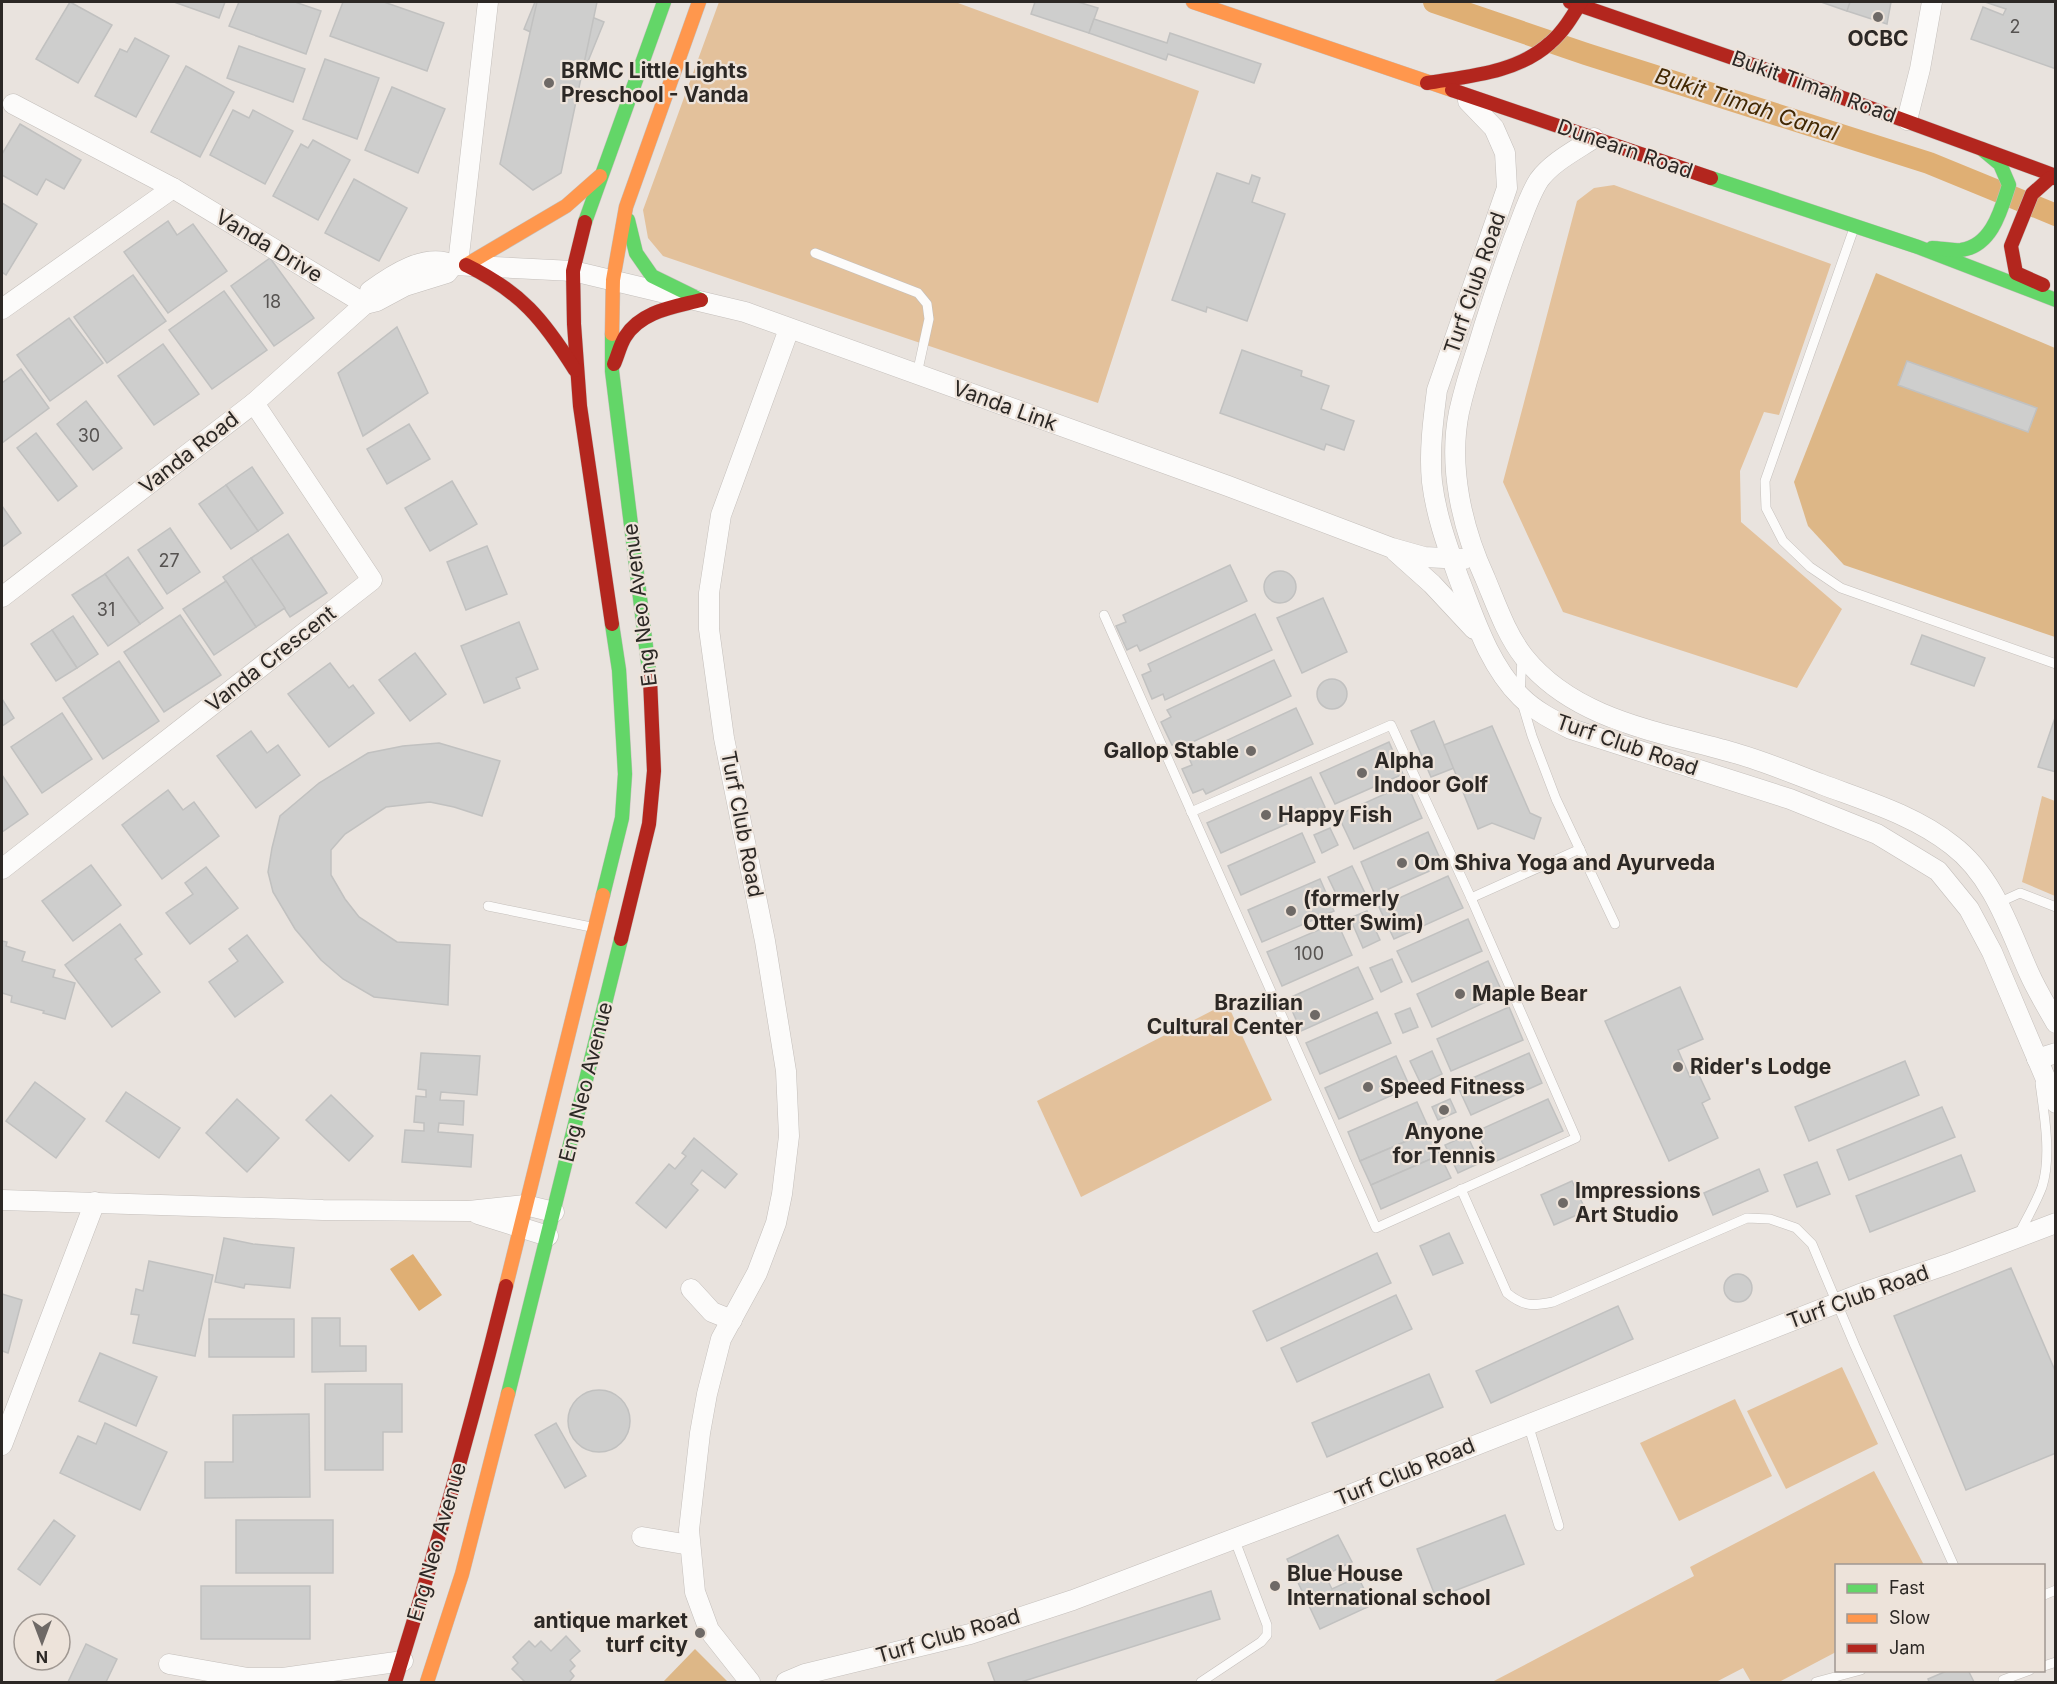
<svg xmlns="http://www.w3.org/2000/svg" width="2057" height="1684" viewBox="0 0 2057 1684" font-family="Inter,sans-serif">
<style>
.green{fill:#e3c19b}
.forest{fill:#ddb787}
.water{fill:#dfaf74}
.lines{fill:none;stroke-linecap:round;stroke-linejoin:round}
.canal{stroke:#dfaf74;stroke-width:22}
.building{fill:#cececd;stroke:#c1c1c0;stroke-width:1.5}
.lane-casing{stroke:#c4bfbb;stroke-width:10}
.street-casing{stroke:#c4bfbb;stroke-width:21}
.fast-casing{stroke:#c4bfbb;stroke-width:15}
.slow-casing{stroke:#c4bfbb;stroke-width:15}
.jam-casing{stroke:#c4bfbb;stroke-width:15}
.lane{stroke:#fcfbfa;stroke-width:9}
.street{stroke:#fcfbfa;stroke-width:20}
.fast{stroke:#63d668;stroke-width:14}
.slow{stroke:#ff974d;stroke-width:14}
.jam{stroke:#b3261e;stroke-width:14}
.poi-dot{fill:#6e6966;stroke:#ede3da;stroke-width:2}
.labels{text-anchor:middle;stroke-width:4.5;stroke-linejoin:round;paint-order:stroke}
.number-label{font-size:18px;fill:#565351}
.poi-label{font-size:21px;font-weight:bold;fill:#2c2825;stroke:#ede3da;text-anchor:start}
.street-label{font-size:21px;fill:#2c2825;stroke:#ede3da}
.water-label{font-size:22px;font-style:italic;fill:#422803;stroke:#ede3da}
</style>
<rect width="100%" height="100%" fill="#e9e3de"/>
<g class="green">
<path d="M719,2h239v1l241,88 -101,312 -435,-147 -15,-18 -5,-28z"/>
<path d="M1614,185l217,79 -52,151 -15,-3 -24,59 1,51 101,87 -45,79 -234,-76 -60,-130 74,-281 17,-13z"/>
<path d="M2042,796l13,5v95l-33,-14z"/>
<path d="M1227,1003l45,97 -191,97 -44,-96z"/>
<path d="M1842,1367l36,77 -92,45 -39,-78z"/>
<path d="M1735,1399l37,77 -93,45 -39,-78z"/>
<path d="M1874,1471l50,94 -88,1v86l-57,30h-28l-8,-14 -27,14h-224l202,-106 -4,-9z"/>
</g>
<g class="forest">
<path d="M1876,273l179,75v289l-211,-72 -36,-39 -14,-44z"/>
<path d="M695,1649l33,33h-65z"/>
</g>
<path class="water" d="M413,1254l29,41 -23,16 -29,-42z"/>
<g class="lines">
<path class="canal" d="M1434,2l152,52 343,109 127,52"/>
</g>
<g class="building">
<path d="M70,2l42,23 -34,58 -42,-24z"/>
<path d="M174,2h51l-6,16z"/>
<path d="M239,2h56l26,9 -15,43 -77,-28z"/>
<path d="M343,2h41l60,21 -17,48 -97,-35z"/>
<path d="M535,2h20l49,20 -22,54 -55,-22 8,-20 -11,-5z"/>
<path d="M537,2h60l-36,171 -28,17 -33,-26z"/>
<path d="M1035,2h43l20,6 -9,25 -58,-19z"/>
<path d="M1821,2h32l-6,9z"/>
<path d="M1850,2h41l-4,22 -40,-13z"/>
<path d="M1985,2h71v67l-85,-30 12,-32 20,8 3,-6z"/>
<path d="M1094,19l73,24 3,-10 91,31 -7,19 -86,-29 -2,6 -77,-27z"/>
<path d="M135,38l34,18 -33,61 -41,-21 25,-47 7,3z"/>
<path d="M239,46l66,23 -12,33 -66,-24z"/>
<path d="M325,59l54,19 -22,61 -54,-20z"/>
<path d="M186,66l48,26 -34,65 -49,-25z"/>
<path d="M392,87l53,22 -27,64 -53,-23z"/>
<path d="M233,110l16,8 4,-8 40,21 -28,53 -55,-29z"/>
<path d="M20,124l61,36 -17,29 -18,-10 -9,16 -35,-20v-21z"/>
<path d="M313,140l37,20 -32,60 -45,-24 28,-52 7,4z"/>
<path d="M1217,173l32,11 3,-9 8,3 -8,24 33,12 -38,107 -40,-14 -1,5 -34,-12z"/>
<path d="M354,179l53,29 -28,53 -54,-28z"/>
<path d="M2,203l35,21 -31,51 -4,-3z"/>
<path d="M168,221l9,14 16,-11 34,47 -59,42 -44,-61z"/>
<path d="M270,258l44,60 -40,28 -43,-60z"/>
<path d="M133,275l33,46 -59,42 -33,-46z"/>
<path d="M224,291l43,59 -55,39 -43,-59z"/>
<path d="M69,318l34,45 -53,38 -33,-46z"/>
<path d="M397,327l31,66 -65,43 -25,-63z"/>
<path d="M163,344l36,50 -45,31 -36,-49z"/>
<path d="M1242,350l60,21 -1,5 28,10 -8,23 33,12 -10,29 -18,-6 -2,6 -104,-37z"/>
<path d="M1907,361l130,47 -9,24 -130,-47z"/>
<path d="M21,369l28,39 -47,35v-60z"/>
<path d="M86,401l36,47 -29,22 -36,-46z"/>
<path d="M409,424l21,35 -43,25 -20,-35z"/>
<path d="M36,433l41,53 -19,15 -41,-53z"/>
<path d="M252,467l31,46 -25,18 -32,-46z"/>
<path d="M452,481l25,43 -47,27 -25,-43z"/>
<path d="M226,485l32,46 -27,18 -32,-45z"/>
<path d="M2,506l19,27 -19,14z"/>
<path d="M170,528l30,44 -33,22 -29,-44z"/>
<path d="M288,534l39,59 -37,24 -39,-59z"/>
<path d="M487,546l20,48 -41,16 -19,-48z"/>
<path d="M128,557l35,51 -23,16 -35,-50z"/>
<path d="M251,558l34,50 -29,19 -33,-50z"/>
<path d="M1230,565l17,36 -107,50 -3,-6 -10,5 -11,-24 10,-4 -3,-7z"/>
<circle cx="1280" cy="587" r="16"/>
<path d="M105,574l35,50 -32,22 -36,-51z"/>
<path d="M226,581l30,46 -42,28 -31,-46z"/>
<path d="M1323,598l24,54 -45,21 -25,-55z"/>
<path d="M1255,614l17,36 -107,50 -2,-6 -11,5 -10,-24 9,-4 -3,-7z"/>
<path d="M180,615l41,60 -57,37 -40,-60z"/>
<path d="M73,616l25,38 -21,14 -25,-38z"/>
<path d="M519,622l19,47 -22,9 4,10 -36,15 -23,-57z"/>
<path d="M52,630l25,38 -21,13 -25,-37z"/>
<path d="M1922,635l63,23 -11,28 -63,-22z"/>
<path d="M415,653l31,41 -36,27 -31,-41z"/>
<path d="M1274,660l17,36 -107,50 -2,-5 -10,4 -11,-23 10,-5 -4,-7z"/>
<path d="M119,661l40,60 -56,38 -40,-61z"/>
<path d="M330,663l19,25 4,-3 21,28 -45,34 -41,-53z"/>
<circle cx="1332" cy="694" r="15"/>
<path d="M2,699l12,19 -12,8z"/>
<path d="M1296,708l17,36 -107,50 -3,-5 -10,4 -11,-24 10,-4 -3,-7z"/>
<path d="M62,713l30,46 -50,34 -31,-46z"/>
<path d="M2056,715v57l-18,-5z"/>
<path d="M1434,721l20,47 -23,9 -20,-46z"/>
<path d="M1492,726l38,87 11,5 -7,21 -42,-16 -14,6 -34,-84z"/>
<path d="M251,731l16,22 11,-8 22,30 -44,33 -39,-52z"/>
<path d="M1389,742l14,32 -68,30 -15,-31z"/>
<path d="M439,743l61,18 -18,55 -28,-9 -24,-5 -44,5 -41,27 -14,16v25l14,24 14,18 38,25 53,3 -2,60 -74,-8 -31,-18 -22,-19 -26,-31 -22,-37 -5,-20 4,-24 8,-32 39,-33 49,-30 35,-7z"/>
<path d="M2,775l26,39 -26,18z"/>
<path d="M1311,777l14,30 -104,46 -14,-30z"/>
<path d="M1407,784l15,34 -68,31 -16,-34z"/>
<path d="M168,790l15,20 11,-8 25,34 -57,43 -40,-54z"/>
<path d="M1330,828l8,17 -16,8 -8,-18z"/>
<path d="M1428,832l15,33 -68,30 -14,-33z"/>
<path d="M1302,833l13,29 -74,33 -13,-29z"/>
<path d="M91,865l30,40 -48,36 -31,-40z"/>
<path d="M1352,866l13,27 -24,11 -13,-27z"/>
<path d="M206,867l32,41 -48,36 -24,-31 27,-19 -8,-11z"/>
<path d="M1448,876l15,32 -69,31 -15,-32z"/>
<path d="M1320,879l14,32 -72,31 -14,-32z"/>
<path d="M1367,911l13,29 -17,8 -13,-30z"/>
<path d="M1468,919l14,32 -70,31 -15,-31z"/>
<path d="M1337,922l15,33 -70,31 -15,-34z"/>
<path d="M120,924l22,30 -7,5 25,33 -48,35 -47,-62z"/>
<path d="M247,935l36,47 -48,35 -26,-35 29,-21 -9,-12z"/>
<path d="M2,941l5,1 -1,4 19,6 -3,9 33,9 -2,7 22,6 -10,36 -22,-6 1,-2 -33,-9 1,-6 -10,-3z"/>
<path d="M1392,959l10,23 -21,10 -11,-24z"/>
<path d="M1488,961l15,33 -71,33 -15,-33z"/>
<path d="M1358,967l15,32 -72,32 -14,-32z"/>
<path d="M1680,987l23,52 -25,11 12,27 8,-4 12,26 -8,4 16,35 -49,23 -64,-140z"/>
<path d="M1509,1007l14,33 -72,31 -14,-32z"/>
<path d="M1410,1008l8,19 -15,6 -8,-19z"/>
<path d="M1377,1012l14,31 -71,31 -14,-31z"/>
<path d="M1432,1051l10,23 -21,10 -11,-23z"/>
<path d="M421,1053l59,3 -3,39 -36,-3 -1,8 24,1 -1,24 -24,-2 -1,9 35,3 -2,32 -69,-5 3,-32 19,1v-8l-10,-1 2,-26 10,1v-7l-8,-1z"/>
<path d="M1529,1053l13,30 -71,32 -14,-30z"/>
<path d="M1396,1056l14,31 -71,32 -14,-31z"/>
<path d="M1905,1061l14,34 -110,46 -14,-34z"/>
<path d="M35,1082l50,37 -29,39 -50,-37z"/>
<path d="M126,1092l54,36 -21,30 -53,-37z"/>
<path d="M331,1095l42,41 -24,25 -43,-41z"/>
<path d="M237,1099l42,39 -32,34 -41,-39z"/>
<path d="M1450,1099l6,13 -18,8 -6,-13z"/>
<path d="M1548,1099l15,32 -71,32 -15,-32z"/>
<path d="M1417,1102l13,29 -70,30 -12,-29z"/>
<path d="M1942,1107l13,30 -106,43 -12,-30z"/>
<path d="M1430,1131l10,24 -69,30 -11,-24z"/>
<path d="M1467,1135l13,28 -22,10 -13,-28z"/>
<path d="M694,1138l43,36 -12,14 -23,-18 -11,14 7,6 -32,38 -30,-25 33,-39 6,5 11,-13 -4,-3z"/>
<path d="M1440,1155l11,23 -70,31 -10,-24z"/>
<path d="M1961,1155l14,36 -105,41 -14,-36z"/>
<path d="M1817,1162l13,32 -33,13 -13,-32z"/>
<path d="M1759,1169l9,22 -55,24 -9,-22z"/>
<path d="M1572,1181l14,30 -32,14 -13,-30z"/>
<path d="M1449,1233l14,30 -30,12 -13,-29z"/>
<path d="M224,1238l29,6 41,4 -4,40 -45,-4 -1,4 -29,-6z"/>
<path d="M1377,1253l14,30 -124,58 -14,-30z"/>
<path d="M149,1261l64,14 -18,81 -62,-13 6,-28 -8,-1 5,-25 7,2z"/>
<path d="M2011,1268l45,105v80l-90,37 -72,-174z"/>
<circle cx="1738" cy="1288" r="14"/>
<path d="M2,1294l20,6 -14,53 -6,-2z"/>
<path d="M1396,1295l16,34 -115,53 -16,-34z"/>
<path d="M1618,1306l15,33 -142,64 -15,-32z"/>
<path d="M312,1318h28v28h26v25l-54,1z"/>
<rect x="209" y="1319" width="85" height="38"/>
<path d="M100,1353l57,24 -21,49 -57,-25z"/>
<path d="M1429,1374l14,33 -116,50 -15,-34z"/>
<path d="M325,1384h77v48h-19v38h-58z"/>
<circle cx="599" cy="1421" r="31"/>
<path d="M309,1414l1,83 -105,1v-36h28v-47z"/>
<path d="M105,1423l62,29 -27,58 -80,-37 18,-37 18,8z"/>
<path d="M556,1423l30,53 -21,12 -30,-53z"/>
<path d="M1505,1515l19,49 -88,34 -19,-49z"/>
<path d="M54,1520l21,16 -35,49 -22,-16z"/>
<rect x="236" y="1520" width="97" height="53"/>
<path d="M1338,1535l14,27 -27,13 7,14 26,-12 14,28 -52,24 -33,-70z"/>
<rect x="201" y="1586" width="109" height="53"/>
<path d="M1211,1591l9,28 -199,63h-26l-7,-19z"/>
<path d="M566,1636l14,15 -10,9 5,6 -5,5 4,5 -5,6h-44l-13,-13 6,-6 -5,-6 16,-16 6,6 6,-6 10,10z"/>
<path d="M86,1644l31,15 -11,23h-38z"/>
<path d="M1949,1670h19l6,12h-45l-1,-3z"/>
</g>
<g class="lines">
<g class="lane-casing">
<g id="lane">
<path d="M1853,231l-88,250 1,27 17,33 27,26 31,21 215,76"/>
<path d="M815,253l103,40 9,11 2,15 -12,55"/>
<path d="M1104,615l272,613 200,-90 -105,-240 109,-49"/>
<path d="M1522,658l-2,38 12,40 24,63 59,125"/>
<path d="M1191,812l200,-87 80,173"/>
<path d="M1998,903l22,-10 36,14"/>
<path d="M488,906l103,21"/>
<path d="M1461,1189l46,104c17,14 26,13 46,9l194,-84 23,1 26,9 16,16 43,102 99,220"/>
<path d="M2019,1234c8,-16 17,-31 23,-47 10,-31 2,-73 -2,-104"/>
<path d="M1528,1424l31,102"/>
<path d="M2044,1595l12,-5"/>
<path d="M2044,1666l12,-4"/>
<path d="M2003,1680l27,-10"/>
<path d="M1201,1682l60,-40 6,-7v-10l-33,-87"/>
<path d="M1816,1682l45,-12"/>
</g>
</g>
<g class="street-casing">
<g id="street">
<path d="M1468,101l26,27 11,25 2,35 -70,202c-4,31 -8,62 -5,92 4,34 16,66 27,97 16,41 30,86 62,118 14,14 32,23 50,32l219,70 87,35 61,37 31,38 23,43 64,151"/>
<path d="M13,104l160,84 192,116"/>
<path d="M1907,120l13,-51 12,-67"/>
<path d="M1594,138c-18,12 -42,24 -55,42 -11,17 -17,39 -25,58 -13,36 -25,71 -36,108 -7,21 -14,44 -19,66 -11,55 3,116 26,166 11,26 21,56 39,79 52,65 140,75 214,97 28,8 56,20 83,30 45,17 93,31 131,61 41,31 57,83 77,128 8,18 18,34 27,50"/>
<path d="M458,264l30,-262"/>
<path d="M369,301l1,-10c22,-16 56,-39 83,-26l120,6 172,41 483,174 164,62 32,9 40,2"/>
<path d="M2,309l171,-121"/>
<path d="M1395,551l37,33 42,45"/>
<path d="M2,597l252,-194 111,-99 12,-3 28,-15 42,-13 6,-8"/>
<path d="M2,869l370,-289 -118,-177"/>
<path d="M2037,1059l19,-6"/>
<path d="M2,1200l321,10 146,1 56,-6 29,7"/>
<path d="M478,1214l70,22"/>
<path d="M691,1289l21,23 20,8"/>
<path d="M2,1445l93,-243"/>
<path d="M642,1537l48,8"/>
<path d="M169,1664l79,14h35l120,-17"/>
<path d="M750,1682l-41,-52 -14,-38 -6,-62 11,-97 7,-39 14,-55 36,-66 19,-50 6,-29 7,-58 -3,-65 -21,-130 -41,-203 -15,-109v-36l12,-78 68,-186"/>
<path d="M786,1682l19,-8 165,-40 103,-34 266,-101 521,-205 88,-30 108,-41"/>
</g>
</g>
<g class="fast-casing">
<g id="fast">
<path d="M1711,178l207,69 138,53"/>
<path d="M628,220l8,33 16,23 49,24"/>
<path d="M585,222l79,-220"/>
<path d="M1932,248c9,0 19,3 29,2 31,-4 40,-40 48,-65l-9,-21 -18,-15"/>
<path d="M612,334v37l38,308"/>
<path d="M603,895l19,-77 3,-44 -6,-104 -7,-46"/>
<path d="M508,1394l113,-455"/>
</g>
</g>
<g class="slow-casing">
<g id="slow">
<path d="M1193,2l259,88"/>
<path d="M466,265l100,-59 34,-30"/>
<path d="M612,334l1,-54 13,-73 73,-205"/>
<path d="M506,1286l97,-391"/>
<path d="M427,1682l35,-108 46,-180"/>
</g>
</g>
<g class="jam-casing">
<g id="jam">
<path d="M1570,2l183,63 303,111"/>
<path d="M1427,83c42,-7 90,-10 123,-40 13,-11 22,-26 31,-41"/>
<path d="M1452,90l259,88"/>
<path d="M585,222l-12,49 1,53 6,82 32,218"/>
<path d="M466,265c55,27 77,54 109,105"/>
<path d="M2043,285l-27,-12 -5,-27 21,-52 18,-16h6"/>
<path d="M614,364c4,-9 6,-19 11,-27 16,-26 49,-30 76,-37"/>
<path d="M621,939l28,-115 5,-53 -4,-92"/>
<path d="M395,1682c41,-131 78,-263 111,-396"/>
</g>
</g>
<use href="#lane" class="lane"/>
<use href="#street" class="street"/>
<use href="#fast" class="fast"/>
<use href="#slow" class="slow"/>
<use href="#jam" class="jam"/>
</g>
<g class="poi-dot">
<circle cx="1878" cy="17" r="6"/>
<circle cx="549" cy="83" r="6"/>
<circle cx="1251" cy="751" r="6"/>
<circle cx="1362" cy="773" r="6"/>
<circle cx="1266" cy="815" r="6"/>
<circle cx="1402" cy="863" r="6"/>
<circle cx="1291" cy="911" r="6"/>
<circle cx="1460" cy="994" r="6"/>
<circle cx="1315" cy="1015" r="6"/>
<circle cx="1678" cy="1067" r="6"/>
<circle cx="1368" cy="1087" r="6"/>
<circle cx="1444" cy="1110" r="6"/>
<circle cx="1563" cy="1203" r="6"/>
<circle cx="1275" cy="1586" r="6"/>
<circle cx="700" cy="1633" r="6"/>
</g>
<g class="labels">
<g class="number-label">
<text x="2015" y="33">2</text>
<text x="272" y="308">18</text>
<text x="89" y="442">30</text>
<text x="169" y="567">27</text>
<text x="106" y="616">31</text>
<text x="1309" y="960">100</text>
</g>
<g class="poi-label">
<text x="1878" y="46" text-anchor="middle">OCBC</text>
<text x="561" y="78">BRMC Little Lights<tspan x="561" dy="24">Preschool - Vanda</tspan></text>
<text x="1239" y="758" text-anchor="end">Gallop Stable</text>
<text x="1374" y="768">Alpha<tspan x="1374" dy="24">Indoor Golf</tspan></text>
<text x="1278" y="822">Happy Fish</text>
<text x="1414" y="870">Om Shiva Yoga and Ayurveda</text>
<text x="1303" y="906">(formerly<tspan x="1303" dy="24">Otter Swim)</tspan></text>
<text x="1472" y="1001">Maple Bear</text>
<text x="1303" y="1010" text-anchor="end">Brazilian<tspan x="1303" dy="24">Cultural Center</tspan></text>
<text x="1690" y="1074">Rider's Lodge</text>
<text x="1380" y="1094">Speed Fitness</text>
<text x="1444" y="1139" text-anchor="middle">Anyone<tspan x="1444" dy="24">for Tennis</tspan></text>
<text x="1575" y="1198">Impressions<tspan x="1575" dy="24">Art Studio</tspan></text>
<text x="1287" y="1581">Blue House<tspan x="1287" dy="24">International school</tspan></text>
<text x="688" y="1628" text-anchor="end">antique market<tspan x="688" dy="24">turf city</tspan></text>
</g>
<g class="street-label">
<text transform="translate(1814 87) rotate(20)" y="7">Bukit Timah Road</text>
<text transform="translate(1625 149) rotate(19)" y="7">Dunearn Road</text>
<text transform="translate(269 246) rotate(31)" y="7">Vanda Drive</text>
<text transform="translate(1475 283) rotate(-71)" y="7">Turf Club Road</text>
<text transform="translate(1005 406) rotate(20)" y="7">Vanda Link</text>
<text transform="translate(189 453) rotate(-38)" y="7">Vanda Road</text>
<text transform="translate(640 605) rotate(-97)" y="7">Eng Neo Avenue</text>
<text transform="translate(271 659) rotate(-38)" y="7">Vanda Crescent</text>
<text transform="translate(1627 745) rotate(19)" y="7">Turf Club Road</text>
<text transform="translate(742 824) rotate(79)" y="7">Turf Club Road</text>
<text transform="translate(586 1082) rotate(-76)" y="7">Eng Neo Avenue</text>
<text transform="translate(1858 1297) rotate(-20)" y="7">Turf Club Road</text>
<text transform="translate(1405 1472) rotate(-22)" y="7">Turf Club Road</text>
<text transform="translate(437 1542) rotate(-74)" y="7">Eng Neo Avenue</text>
<text transform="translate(948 1636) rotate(-16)" y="7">Turf Club Road</text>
</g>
<g class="water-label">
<text transform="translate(1747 104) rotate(18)" y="8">Bukit Timah Canal</text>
</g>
</g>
<rect width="2057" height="1684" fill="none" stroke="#2c2825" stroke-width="6"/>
<rect x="1835" y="1564" width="210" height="108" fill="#ede3da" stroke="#a09892" stroke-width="1.5"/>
<rect x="1847" y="1584" width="30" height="9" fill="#63d668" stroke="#a09892" stroke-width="1.5"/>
<text x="1889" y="1594" font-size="18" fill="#2c2825">Fast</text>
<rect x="1847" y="1614" width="30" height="9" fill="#ff974d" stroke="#a09892" stroke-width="1.5"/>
<text x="1889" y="1624" font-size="18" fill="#2c2825">Slow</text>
<rect x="1847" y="1644" width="30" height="9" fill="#b3261e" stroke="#a09892" stroke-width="1.5"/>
<text x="1889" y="1654" font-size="18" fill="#2c2825">Jam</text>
<g transform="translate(42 1642) rotate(180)"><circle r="28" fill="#ede3da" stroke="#a09892" stroke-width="1.5"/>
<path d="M0-4.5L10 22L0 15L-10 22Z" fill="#6e6966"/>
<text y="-9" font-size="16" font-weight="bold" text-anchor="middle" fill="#2c2825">N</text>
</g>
</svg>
